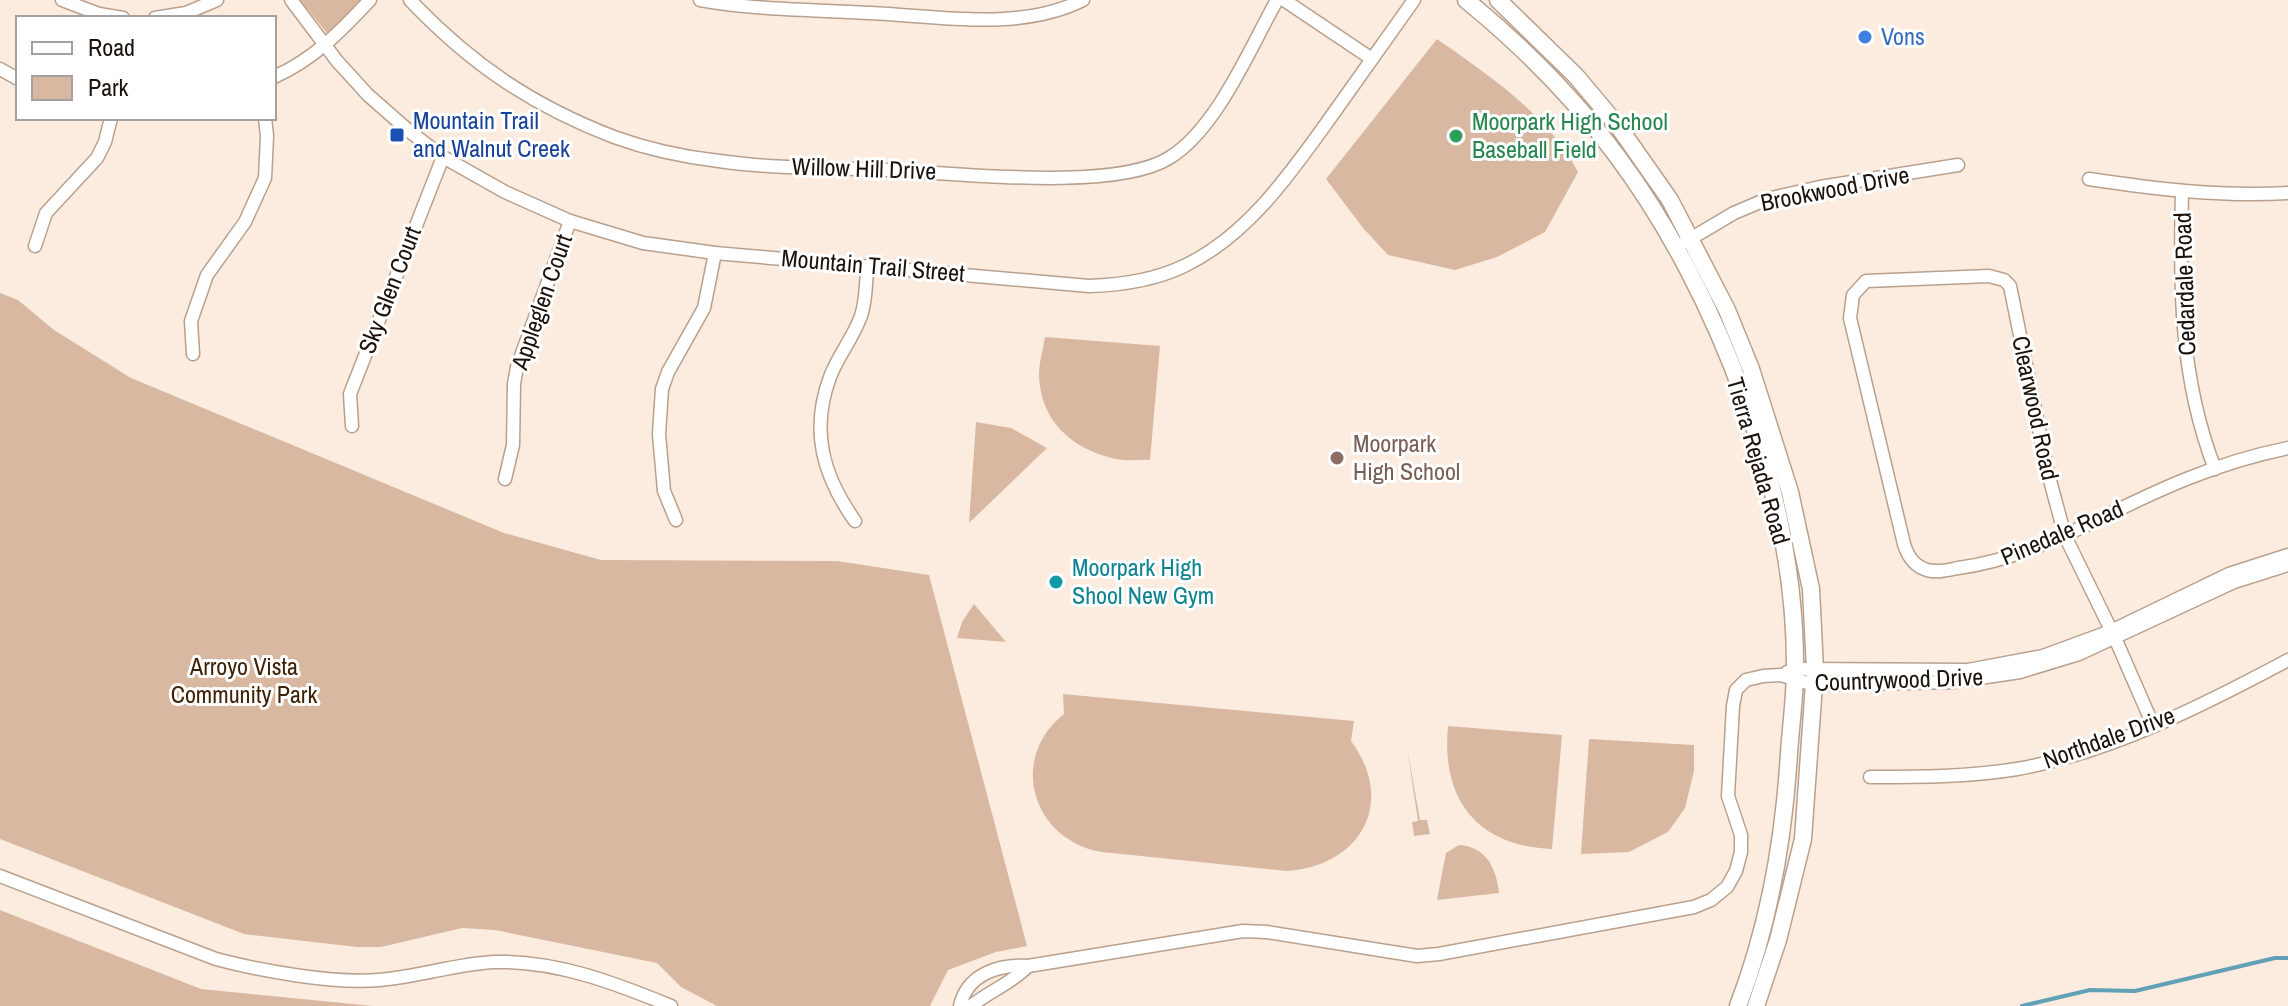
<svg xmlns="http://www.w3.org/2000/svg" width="2288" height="1006" viewBox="0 0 2288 1006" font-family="'Archivo Narrow',sans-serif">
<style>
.green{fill:#d8b8a1}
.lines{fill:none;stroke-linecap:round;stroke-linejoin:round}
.stream{stroke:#61a0b5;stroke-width:4}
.minor-casing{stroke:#b9a08d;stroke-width:15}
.major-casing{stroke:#b9a08d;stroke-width:19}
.minor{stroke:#fff;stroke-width:12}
.major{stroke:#fff;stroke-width:16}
.shop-dot{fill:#3f7fe0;stroke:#fff;stroke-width:3}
.transit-dot{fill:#1a4fb4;stroke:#fff;stroke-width:3}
.leisure-dot{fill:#2e9e5b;stroke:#fff;stroke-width:3}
.education-dot{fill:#8d6e63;stroke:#fff;stroke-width:3}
.culture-dot{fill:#0f9aa8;stroke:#fff;stroke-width:3}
.labels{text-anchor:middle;stroke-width:6;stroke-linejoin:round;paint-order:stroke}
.shop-label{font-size:24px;fill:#366cbe;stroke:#fff;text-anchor:start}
.transit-label{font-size:24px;fill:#164399;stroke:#fff;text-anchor:start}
.leisure-label{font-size:24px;fill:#27864d;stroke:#fff;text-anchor:start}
.street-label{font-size:24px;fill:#1b120b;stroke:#fff}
.education-label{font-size:24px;fill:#785e54;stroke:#fff;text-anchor:start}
.culture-label{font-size:24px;fill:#0d838f;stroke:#fff;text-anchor:start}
.park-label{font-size:24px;fill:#3f2105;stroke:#fff}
</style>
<rect width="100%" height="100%" fill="#fcece0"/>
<g class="green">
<path d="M300,0h70l-38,39z"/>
<path d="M1437,39c50,35 113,77 141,133l-33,60 -48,25 -42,13 -67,-15 -25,-27 -37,-49z"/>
<path d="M0,293l18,7 36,30 77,48 373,155 97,27 236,1 92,14 98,371 -31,6 -48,18 -18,36h-213l-36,-19 -24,-24 -162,-33 -33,-2 -81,19h-24l-113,-13 -244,-95z"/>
<path d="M1045,337l115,9 -10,114c-12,-1 -26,2 -38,-2 -41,-10 -72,-38 -73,-83 0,-12 4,-26 6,-38z"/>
<path d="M976,422l35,6 36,20 -78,75z"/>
<path d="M974,604l32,38 -49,-4 5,-16z"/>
<path d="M1063,694l291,27 -3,20c46,62 9,125 -64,130l-185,-19c-69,-11 -95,-93 -38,-138z"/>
<path d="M1448,726l114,9 -10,114c-76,-3 -111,-50 -104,-123z"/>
<path d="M1589,739l105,6v26l-9,37 -17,24 -39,20 -48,2z"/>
<path d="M1407,747l13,73h7l3,14 -16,2 -2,-14 6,-1z"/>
<path d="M1459,845c27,2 37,22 40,48l-62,7 9,-47z"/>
<path d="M0,910l201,79 172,17h-373z"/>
</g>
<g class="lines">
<path class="stream" d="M2022,1006l68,-16 45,1 140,-33h13"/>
<g class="minor-casing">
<g id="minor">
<path d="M62,0l37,14 24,4"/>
<path d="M291,0l46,61 31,34 41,36 34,26 62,35 65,29 73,22 72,10 374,33c33,-1 66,-6 95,-20 65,-31 108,-95 149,-152 27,-38 54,-76 81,-114"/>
<path d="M410,0c61,64 121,105 204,137 33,12 70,20 105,24 56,8 113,7 169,9 68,3 226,22 281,-12 48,-29 81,-110 108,-158"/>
<path d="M700,0c56,10 114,10 171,13 68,3 148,19 212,-13"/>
<path d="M1284,0l88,59"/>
<path d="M155,18l31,-5 31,-13"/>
<path d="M0,69l18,10"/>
<path d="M274,77c39,-17 67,-46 96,-77"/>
<path d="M2089,179c66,10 132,18 199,14"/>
<path d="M2182,191c-2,97 -3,185 33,278"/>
<path d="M1685,242l49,-29 33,-14 53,-12 138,-22"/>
<path d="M35,246l11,-33 51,-55 8,-16 6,-24"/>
<path d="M193,354l-2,-33 16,-46 38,-53 20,-44 2,-42 -2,-18"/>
<path d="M352,426l-2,-32 93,-237"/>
<path d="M505,479l8,-34 1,-61 3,-17 53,-146"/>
<path d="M676,520l-12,-29 -5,-57 3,-45 6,-17 36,-64 11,-55"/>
<path d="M855,521c-32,-45 -45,-90 -25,-144 8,-21 23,-39 31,-61 5,-15 5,-32 6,-48"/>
<path d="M1787,672l8,-3 173,1 75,-14 68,-25 118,-57 59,-19"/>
<path d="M2153,725l-38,-87 -50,-102 -17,-63 -38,-187 -6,-6 -15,-4 -123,5 -13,14 -3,23 54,226c4,13 10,22 23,26 10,3 21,0 31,-2 84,-11 153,-60 231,-90 32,-13 65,-23 99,-30"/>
<path d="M1870,777c49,0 98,0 147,-8 92,-16 189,-65 271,-109"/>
<path d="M0,876l216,83c45,12 118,25 163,21 39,-3 76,-16 115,-18 61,-2 121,21 177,44"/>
<path d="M960,1006c7,-32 39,-42 68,-40l215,-35 24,1 150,24 22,-2 255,-47 17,-7 16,-13 9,-16 5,-19v-17l-13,-39 5,-90 3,-16 10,-10 17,-4 18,-1 33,10 139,-3 67,-10 59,-18 155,-72 54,-17"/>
<path d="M971,1006c19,-15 41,-23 57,-40"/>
</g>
</g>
<g class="major-casing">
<g id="major">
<path d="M1466,0c55,45 109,99 151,156 102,137 179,341 178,512 0,28 -4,57 -6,85 -5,86 -20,172 -51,253"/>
<path d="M1498,0l78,76 42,50 52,74 57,110 24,59 39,123 21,97 4,81 -12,169 -25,101 -22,66"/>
</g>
</g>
<use href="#minor" class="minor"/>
<use href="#major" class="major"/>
</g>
<circle class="shop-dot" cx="1865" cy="37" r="8"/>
<rect class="transit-dot" x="389" y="127" width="16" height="16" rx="4"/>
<circle class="leisure-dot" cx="1456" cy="136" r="8"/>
<circle class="education-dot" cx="1337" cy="458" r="8"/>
<circle class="culture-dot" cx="1056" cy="582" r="8"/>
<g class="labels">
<g class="shop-label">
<text x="1881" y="45">Vons</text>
</g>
<g class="transit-label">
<text x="413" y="129">Mountain Trail<tspan x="413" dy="28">and Walnut Creek</tspan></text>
</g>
<g class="leisure-label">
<text x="1472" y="130">Moorpark High School<tspan x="1472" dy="28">Baseball Field</tspan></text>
</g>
<g class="street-label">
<text transform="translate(864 169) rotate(2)" y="8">Willow Hill Drive</text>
<text transform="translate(1835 189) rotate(-11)" y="8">Brookwood Drive</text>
<text transform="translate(873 266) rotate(5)" y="8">Mountain Trail Street</text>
<text transform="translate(2185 284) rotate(-92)" y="8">Cedardale Road</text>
<text transform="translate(390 290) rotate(-69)" y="8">Sky Glen Court</text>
<text transform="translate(542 302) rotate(-71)" y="8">Appleglen Court</text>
<text transform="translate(2035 408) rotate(78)" y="8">Clearwood Road</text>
<text transform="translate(1758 461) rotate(74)" y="8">Tierra Rejada Road</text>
<text transform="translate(2062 533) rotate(-23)" y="8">Pinedale Road</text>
<text transform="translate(1899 680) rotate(-2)" y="8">Countrywood Drive</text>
<text transform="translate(2109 738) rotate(-20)" y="8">Northdale Drive</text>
</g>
<g class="education-label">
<text x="1353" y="452">Moorpark<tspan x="1353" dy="28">High School</tspan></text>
</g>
<g class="culture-label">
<text x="1072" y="576">Moorpark High<tspan x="1072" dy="28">Shool New Gym</tspan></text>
</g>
<g class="park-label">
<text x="244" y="675">Arroyo Vista<tspan x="244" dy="28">Community Park</tspan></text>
</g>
</g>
<rect x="16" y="16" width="260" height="104" fill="#ffffff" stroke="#a4a09d" stroke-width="2"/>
<rect x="32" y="42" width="40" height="12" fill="#ffffff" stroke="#a4a09d" stroke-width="2"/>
<text x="88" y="56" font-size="24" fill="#1b120b">Road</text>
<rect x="32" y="76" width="40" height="24" fill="#d8b8a1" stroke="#a4a09d" stroke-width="2"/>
<text x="88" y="96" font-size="24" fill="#1b120b">Park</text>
</svg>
